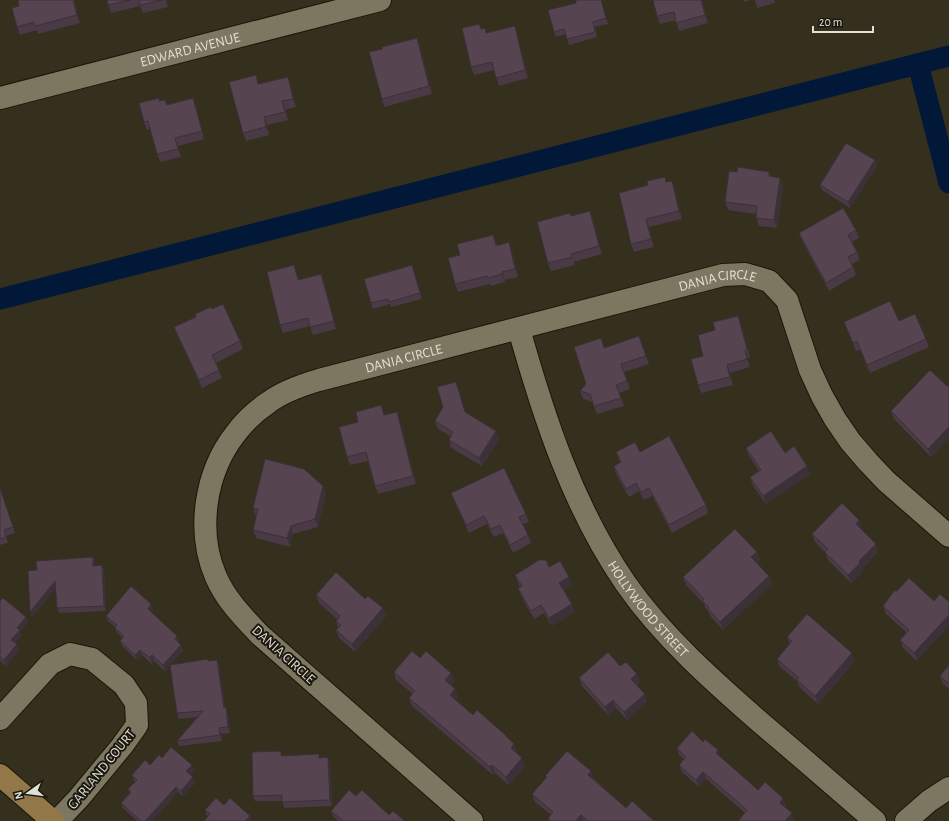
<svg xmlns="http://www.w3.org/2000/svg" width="949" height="821" viewBox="0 0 949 821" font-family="'Alegreya Sans',sans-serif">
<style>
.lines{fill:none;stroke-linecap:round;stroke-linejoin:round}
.canal{stroke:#021838;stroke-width:21}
.minor-casing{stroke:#1c1706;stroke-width:24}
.major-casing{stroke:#1c1706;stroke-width:24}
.minor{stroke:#7d7762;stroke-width:22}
.major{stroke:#927849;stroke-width:22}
.wall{fill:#4a3a46}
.shaded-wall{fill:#3c3039}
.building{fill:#564451;stroke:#3c3039}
.labels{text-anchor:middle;stroke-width:4;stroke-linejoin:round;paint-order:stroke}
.street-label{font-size:14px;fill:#e2dfd4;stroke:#1a180f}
</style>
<rect width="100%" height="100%" fill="#352f1d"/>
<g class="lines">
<g class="canal">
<path d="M918,64l31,119"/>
<path d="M0,299l949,-243"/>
</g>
<g class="minor-casing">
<g id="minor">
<path id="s1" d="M0,98l380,-98"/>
<path id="s2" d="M519,329c25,89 54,178 107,255 37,53 87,97 135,139 38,32 76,65 114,98"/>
<path d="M0,719l50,-55 20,-10 22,5 32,26 12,18 1,22 -15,21 -43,52 -22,23"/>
<path id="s3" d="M472,821l-212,-186c-17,-18 -34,-35 -44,-58 -20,-46 -11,-105 20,-144 9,-12 21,-23 33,-31 15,-11 33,-17 50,-22l404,-105 22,-1 24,7 18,19 23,70 12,26 13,23 15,22 18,21 18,19 63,55"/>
<path d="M906,821l23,-20 20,-13"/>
</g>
</g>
<g class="major-casing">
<path id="major" d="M0,775l53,46"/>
</g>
<use href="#minor" class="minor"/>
<use href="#major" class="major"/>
</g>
<g class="wall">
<path d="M74,0l6,23 -42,11 -1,-4 -17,5 -3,-8z"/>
<path d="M107,0h59l2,7 -25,6 -3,-7 -29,7z"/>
<path d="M576,0h25l7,24 -13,3 2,10 -28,8 -3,-11 -10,3 -2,-5 22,-29z"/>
<path d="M702,0l6,23 -29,8 -3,-11 -16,4 -3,-8z"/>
<path d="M744,0h7l-7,2z"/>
<path d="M755,0h19l1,3 -18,5z"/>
<path d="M515,26l13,52 -29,8 -5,-16 -20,5 -3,-8 10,-38 6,4z"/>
<path d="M417,38l3,8 12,48 -48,13 -2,-8v-50z"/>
<path d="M259,84l32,1 5,22 -11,3 3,10 -21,5 2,10 -23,6 -3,-8z"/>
<path d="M159,98l1,3 5,-1 2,5 29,1 8,33 -26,7 3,11 -21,5 -3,-8 -7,-25 -3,1 -3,-8z"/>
<path d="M875,160l2,6 -27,42 -28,-18 -2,-5z"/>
<path d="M737,172h32l2,5 12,9 -6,42 -18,-2 -3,-8v-4l-28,-4 -3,-8z"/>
<path d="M665,177l1,5 6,-1 3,8 7,30 -33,8 5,20 -20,5 -3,-8 17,-59z"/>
<path d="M590,211l3,8 9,35 -28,8 1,3 -24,6 -3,-8z"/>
<path d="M856,230l3,8 -7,4 5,10 3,8 -8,4 4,11 -27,16 -27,-50 -3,-8z"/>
<path d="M493,235l4,10 15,5 6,27 -13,3v2l-14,4 -1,-2 -32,8 -3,-8 5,-29z"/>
<path d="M414,271l8,28 -31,8 -1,-3 -17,5 -2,-6z"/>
<path d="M297,273l2,7 22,-6 3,8 12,47 -23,6 -3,-9 -27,7 -3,-8z"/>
<path d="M212,309l28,32 3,8 -27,14 6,15 -20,10 -25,-53 -3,-8z"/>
<path d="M738,316l3,8 9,33 -2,1 2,9 -20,6 3,12 -32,8 -3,-8 5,-29 12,-26z"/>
<path d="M899,321l27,18 3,8 -59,26 -10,-23 -4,1 -12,-29z"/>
<path d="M639,336l10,28 -25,8 6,17 -11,4 5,13 -27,8 -5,-12 -9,-3 -3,-8 6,-7 18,-36z"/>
<path d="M947,386h2v52l-18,19 -37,-38 -3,-8z"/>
<path d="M459,390l6,22 31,19 3,8 -17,27 -31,-18 -2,-8 1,-4 -12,-7 -3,-8z"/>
<path d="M397,412l3,8 16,64 -38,10 -3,-8 -7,-25 -18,4 -3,-8 37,-42z"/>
<path d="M746,448l39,5 22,13 3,8 -44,30 -13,-18 -3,-9 9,-6 -10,-15z"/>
<path d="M616,452h24l66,53 2,8 -36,20 -20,-37 -8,4 -5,-9 -10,6 -13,-23 -2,-8 6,-4z"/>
<path d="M323,486l3,8 -8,33 -25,7 -3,13 -34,-9 -3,-8 3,-14 -3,-8z"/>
<path d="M0,487l15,46 -9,3 2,7 -8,2z"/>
<path d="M451,493l75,21 3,8 -6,2 5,11 3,8 -18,10 -10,-20 -9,4 -7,-13 -18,9 -15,-32z"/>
<path d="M859,520l3,8 -1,1 15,15 2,8 -16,17 1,2 -12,12 -23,-23 -3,-8 -10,-10 -3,-8z"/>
<path d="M760,560l-3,3 12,13 3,8 -49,46 -12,-13 -2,-4 -3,-4 -2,-5 -18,-19 -3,-8z"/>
<path d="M95,562v3h7l2,5 2,41 -47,2 -2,-5 -1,-20 -24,29 -2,-5 7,-42z"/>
<path d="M549,567l20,10 3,8 -8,5 11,22 -23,14 -8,-13 -10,6 -13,-23 -3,-8 2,-1 -2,-4 -3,-8z"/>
<path d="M909,578l8,83 -14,-13 -3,-8 7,-7 -21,-19 -3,-8z"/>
<path d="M316,595l49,4 18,9 3,8 -31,36 -16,-14 -3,-8 2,-2 -2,-7 1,-2 -18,-16z"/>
<path d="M0,601l28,21 -8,10 1,4 -6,7 2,1 2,6 -13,16 -5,-5 -1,1z"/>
<path d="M153,610l-2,2 26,24 2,6v1l2,2 2,6 -13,14 38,-6v2l11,4 6,42 3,6 2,20 -9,1 1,7 -43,5 -2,-5 21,-24 -19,2 -2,-6 -7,-48 -5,6 -11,-10 -2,3 -10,-9 -5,5 -15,-14 -2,-5 3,-3 -6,-5 -2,-5v-1l-7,-6 -2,-5z"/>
<path d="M787,637l68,24 -37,43 -18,-16 -3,-7 -17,-14 -3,-8 13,-15z"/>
<path d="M420,658l31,15 3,8 -3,4 4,4 3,8 -3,3 18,15 41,29 3,8 -1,1 9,13 -16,19 -14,-12 -2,2 -81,-69 -3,-8 4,-4 -17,-14 -2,-8z"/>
<path d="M949,665v24l-6,-5 -3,-8z"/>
<path d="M620,666l20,16 -3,3 10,17 -20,18 -11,-12 -8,7 -26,-29 -3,-8z"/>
<path d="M703,742l55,48 28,15 -1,2 7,6 2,7 -49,-7 -39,-34 -7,8 -17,-15 -3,-7 5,-6 -5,-4 -2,-7z"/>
<path d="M283,756l37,2 10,5 2,43 -48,2 -2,-7h-27l-2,-5z"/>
<path d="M162,758l30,7 2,6 -4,3 5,9 -12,13 -5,-4 -26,29h-15l-14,-13 -2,-5 9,-9 -2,-5 7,-7 -1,-1 -2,-6 18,-10z"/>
<path d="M545,776l49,3 32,29 28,13h-105l-1,-3 3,-3 -16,-13 -3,-8 14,-16z"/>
<path d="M356,796l33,19 16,6h-67l-5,-5 -2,-5z"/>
<path d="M224,805l-16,11h-1l-2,-6z"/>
</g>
<g class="shaded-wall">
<path d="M73,0h1l6,23 -3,-8z"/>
<path d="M701,0h1l6,23 -3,-8z"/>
<path d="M515,26l13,52 -3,-8z"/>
<path d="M417,38l3,8 12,48 -3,-8z"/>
<path d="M288,77l3,8 5,22 -3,-8z"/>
<path d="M193,98l3,8 8,33 -2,-8z"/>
<path d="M264,117l3,8 2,10 -3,-8z"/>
<path d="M175,138l3,8 3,11 -3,-8z"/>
<path d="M875,160l2,6 -27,42 -2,-6z"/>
<path d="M780,178l3,8 -6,42 -3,-8z"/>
<path d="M672,181l3,8 7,30 -3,-8z"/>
<path d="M590,211l3,8 9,35 -3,-8z"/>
<path d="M646,219l3,8 5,20 -3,-8z"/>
<path d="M509,242l3,8 6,27 -3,-8z"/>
<path d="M294,265l3,8 4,15 -3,-8z"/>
<path d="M412,265l2,6 8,28 -2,-6z"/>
<path d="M502,272l3,8v2l-3,-8z"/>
<path d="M321,274l3,8 12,47 -2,-8z"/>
<path d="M738,316l3,8 9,33 -3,-8z"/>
<path d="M745,350l3,8 2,9 -3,-8z"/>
<path d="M727,365l3,8 3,12 -3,-8z"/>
<path d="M456,382l3,8 9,30 -3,-8z"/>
<path d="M397,412l3,8 16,64 -3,-8z"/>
<path d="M949,427v11l-18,19 -3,-8z"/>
<path d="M496,431l3,8 -17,27 -3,-8z"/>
<path d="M807,466l3,8 -44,30 -3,-8z"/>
<path d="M323,486l3,8 -8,33 -3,-8z"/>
<path d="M859,520l3,8 -3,4 -3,-8z"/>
<path d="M291,526l2,8 -3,13 -3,-9z"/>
<path d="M876,544l2,8 -16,17 1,2 -12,12 -3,-8 11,-14z"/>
<path d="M757,552l3,8 -6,5 -3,-8z"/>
<path d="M93,557l2,5v9l-2,-5z"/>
<path d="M102,565l2,5 2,41 -2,-5z"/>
<path d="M769,576l3,8 -49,46 -3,-8z"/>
<path d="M569,577l3,8 -10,6 -3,-8z"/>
<path d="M55,581l2,5 -25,31 -2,-5z"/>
<path d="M151,604l2,6 -3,4 -2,-5z"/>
<path d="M572,604l3,8 -23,14 -3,-8z"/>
<path d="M383,608l3,8 -31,36 -3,-8z"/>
<path d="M949,615v11l-32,35 -3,-8z"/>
<path d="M26,617l2,5 -8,10 1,4 -8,9 -2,-5 6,-12z"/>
<path d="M177,636l2,6 -2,3 -2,-6z"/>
<path d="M17,644l2,6 -13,16 -2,-6z"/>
<path d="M181,645l2,6 -18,20 -2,-6z"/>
<path d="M140,650l2,5 -5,5 -2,-5z"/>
<path d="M852,653l3,8 -37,43 -3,-8z"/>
<path d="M152,655l2,6 -2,3 -2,-6z"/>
<path d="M217,660l2,5 7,48 -2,-5z"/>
<path d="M451,673l3,8 -6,7 -3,-8z"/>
<path d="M637,674l3,8 -6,5 -3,-8z"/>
<path d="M455,689l3,8 -5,6 -3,-8z"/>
<path d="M645,694l2,8 -20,18 -3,-8z"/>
<path d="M613,700l3,8 -8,7 -3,-8z"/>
<path d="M226,707l2,6 2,20 -2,-6z"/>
<path d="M219,728l2,6 1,7 -2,-6z"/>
<path d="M514,744l3,8 -3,4 -3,-8z"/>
<path d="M718,750l3,7 -5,-4z"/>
<path d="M328,757l2,6 2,43 -2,-6z"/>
<path d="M522,758l3,8 -16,19 -3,-8z"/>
<path d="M192,765l2,6 -6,6 -2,-6z"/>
<path d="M492,765l3,8 -2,2 -3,-8z"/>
<path d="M591,771l3,8 -3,4 -3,-8z"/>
<path d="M703,772l3,7 -7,8 -3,-7z"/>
<path d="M193,777l2,6 -12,13 -2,-5z"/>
<path d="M176,787l2,5 -26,29h-7z"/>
<path d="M783,798l3,7 -4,5 -2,-7z"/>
<path d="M792,813l2,7v1h-9z"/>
<path d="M581,815l2,6h-7z"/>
<path d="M250,816l2,5h-7z"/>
</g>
<g class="building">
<path d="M18,0h55l4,15 -42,11 -1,-4 -17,5 -5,-19 7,-2z"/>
<path d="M107,0h23l-22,5z"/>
<path d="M139,0h23l-22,5z"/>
<path d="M576,0h25l5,18 -13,4 2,10 -28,7 -3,-10 -10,3 -6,-22 28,-7z"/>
<path d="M653,0h48l4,15 -29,8 -2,-11 -17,4z"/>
<path d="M479,24l2,5 4,-1 1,5 29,-7 10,44 -29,8 -4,-16 -21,5 -9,-39z"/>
<path d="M417,38l12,48 -47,13 -13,-47 13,-3v-2z"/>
<path d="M256,75l2,9 30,-7 5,22 -11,2 3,11 -21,5 2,10 -23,6 -14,-51z"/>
<path d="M159,98v3l6,-1 2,5 26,-7 9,33 -27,7 3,11 -21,5 -9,-33 -4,1 -5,-19z"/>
<path d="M846,143l29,17 -27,42 -28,-17z"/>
<path d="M738,167l31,5v4l11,2 -6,42 -18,-2 1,-12 -32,-4 4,-31 8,1z"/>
<path d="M665,177l1,5 6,-1 7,30 -33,8 5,20 -20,5 -12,-51 29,-8 -1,-4z"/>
<path d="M843,208l13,22 -8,5 9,17 -9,5 5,10 -27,16 -27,-50z"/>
<path d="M590,211l9,35 -28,8 1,3 -24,6 -11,-41 33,-9 1,3z"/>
<path d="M493,235l3,11 13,-4 6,27 -13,3v2l-14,4 -1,-2 -32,8 -7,-26 12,-3 -3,-11z"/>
<path d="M294,265l4,15 23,-6 13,47 -24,6 -2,-9 -28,7 -13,-53z"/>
<path d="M412,265l8,28 -31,9 -1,-3 -17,4 -7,-24z"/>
<path d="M890,301l9,20 16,-7 11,25 -59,26 -10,-24 -4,2 -9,-21z"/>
<path d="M223,304l17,37 -28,14 7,15 -20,10 -25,-53 22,-10 -1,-3 16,-7 1,2z"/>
<path d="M738,316l9,33 -2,1 2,9 -20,6 3,12 -32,8 -7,-26 12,-3 -5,-21 17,-5 -2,-8z"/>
<path d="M639,336l7,20 -25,8 6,17 -11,4 5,13 -27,8 -4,-12 -10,-3 6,-7 -12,-37 27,-9 3,10z"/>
<path d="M930,370l17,16h2v41l-21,22 -37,-38z"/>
<path d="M456,382l9,30 31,19 -17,27 -30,-18 4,-8 -18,-11 8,-14 -6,-20z"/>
<path d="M381,405l3,10 13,-3 16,64 -38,10 -9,-34 -19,5 -8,-30 19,-5 -2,-10z"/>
<path d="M771,431l14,22 9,-7 13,20 -44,30 -13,-19 11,-7 -15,-22z"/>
<path d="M669,436l37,69 -37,20 -20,-37 -8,4 -5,-9 -10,6 -12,-23 7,-4 -5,-10 19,-10 5,10z"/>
<path d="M265,459l39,10 19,17 -8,33 -24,7 -4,12 -34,-8 5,-21 -5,-1z"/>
<path d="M504,468l22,46 -7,3 9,18 -18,10 -10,-20 -9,4 -7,-13 -18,9 -15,-32z"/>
<path d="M0,488l13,39 -9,3 2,7 -6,2z"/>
<path d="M842,503l17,17 -3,4 20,20 -17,17 1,2 -12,12 -23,-23 3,-3 -16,-15z"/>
<path d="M735,529l22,23 -6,5 18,19 -49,46 -12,-13 1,-2 -6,-6 1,-2 -21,-22z"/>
<path d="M93,557v9l9,-1 2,41 -47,2 -2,-27 -25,31 -2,-41 9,-1 -1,-9z"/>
<path d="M539,560h7l3,7 11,-6 9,16 -10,6 13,21 -23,14 -8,-13 -10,6 -13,-23 4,-2 -7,-11z"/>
<path d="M336,572l29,27 3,-3 15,12 -31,36 -16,-14 5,-5 -5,-4 4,-5 -24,-21z"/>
<path d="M909,578l25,23 6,-7 9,8v13l-35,38 -14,-13 9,-10 -26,-24 11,-15h3z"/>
<path d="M131,586l20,18 -3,5 29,27 -2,3 6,6 -18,20 -11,-10 -2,3 -10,-8 -5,5 -15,-14 4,-5 -9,-8 2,-3 -11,-9z"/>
<path d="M3,598l23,19 -9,11 3,2 -9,10 6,4 -13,16 -4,-3v-56z"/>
<path d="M807,614l45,39 -37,43 -18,-16 2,-2 -22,-19 15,-18 -5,-4z"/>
<path d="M412,651l8,7 6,-7 25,22 -6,7 10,9 -5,6 23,20 4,-5 25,22 12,12 -3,4 11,10 -16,19 -14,-12 -2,2 -81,-69 6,-7 -21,-19z"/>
<path d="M608,652l12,14 6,-4 11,12 -6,5 14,15 -21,18 -11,-12 -8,7 -26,-29z"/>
<path d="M208,659v2l9,-1 7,48 2,-1 2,20 -9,1 1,7 -43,6 26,-30 -26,2 -7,-48z"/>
<path d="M949,665v19l-9,-8z"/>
<path d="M692,731l11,11 2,-3 13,11 -2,3 42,37 7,-8 18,16 -3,5 12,10 -7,8h-47l9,-11 -44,-38 -7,8 -17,-15 7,-8 -9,-9z"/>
<path d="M171,747l21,18 -6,6 7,6 -12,14 -5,-4 -31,34h-4l-20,-18 10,-11 -3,-3 9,-9 -5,-5 13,-15 5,5 9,-10 3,3z"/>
<path d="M281,751v5l38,-2v4l9,-1 2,43 -48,2v-7l-29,1 -1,-44z"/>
<path d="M567,751l24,20 -3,4 38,33 6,-7 22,20h-66l-7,-6 -5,6h-25l-3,-3 5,-6 -21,-18 15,-17 -2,-1z"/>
<path d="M349,790l7,6 6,-6 27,25 4,-4 12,10h-64l1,-1 -11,-9z"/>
<path d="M216,798l8,7 6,-7 20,18 -5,5h-41l6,-7 -5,-4z"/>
</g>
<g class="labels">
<g class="street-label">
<text dy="5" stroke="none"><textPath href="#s1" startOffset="196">EDWARD AVENUE</textPath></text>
<text dy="5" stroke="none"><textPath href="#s3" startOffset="1019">DANIA CIRCLE</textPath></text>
<text dy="5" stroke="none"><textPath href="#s3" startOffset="695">DANIA CIRCLE</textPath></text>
<text dy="5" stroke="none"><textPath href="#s2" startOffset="311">HOLLYWOOD STREET</textPath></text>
<text transform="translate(284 654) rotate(42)" y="5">DANIA CIRCLE</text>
<text transform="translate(101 769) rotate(-51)" y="5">GARLAND COURT</text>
</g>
</g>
<g transform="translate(28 793) rotate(256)" stroke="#1a180f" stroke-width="3" paint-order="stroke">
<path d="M0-3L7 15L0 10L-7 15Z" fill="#e2dfd4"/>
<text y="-6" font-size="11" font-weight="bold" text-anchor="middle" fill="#e2dfd4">N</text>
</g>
<path d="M813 26v6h60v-6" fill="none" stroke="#e2dfd4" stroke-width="2"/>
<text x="819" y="26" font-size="12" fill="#e2dfd4" stroke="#1a180f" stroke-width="3" paint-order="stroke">20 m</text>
</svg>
